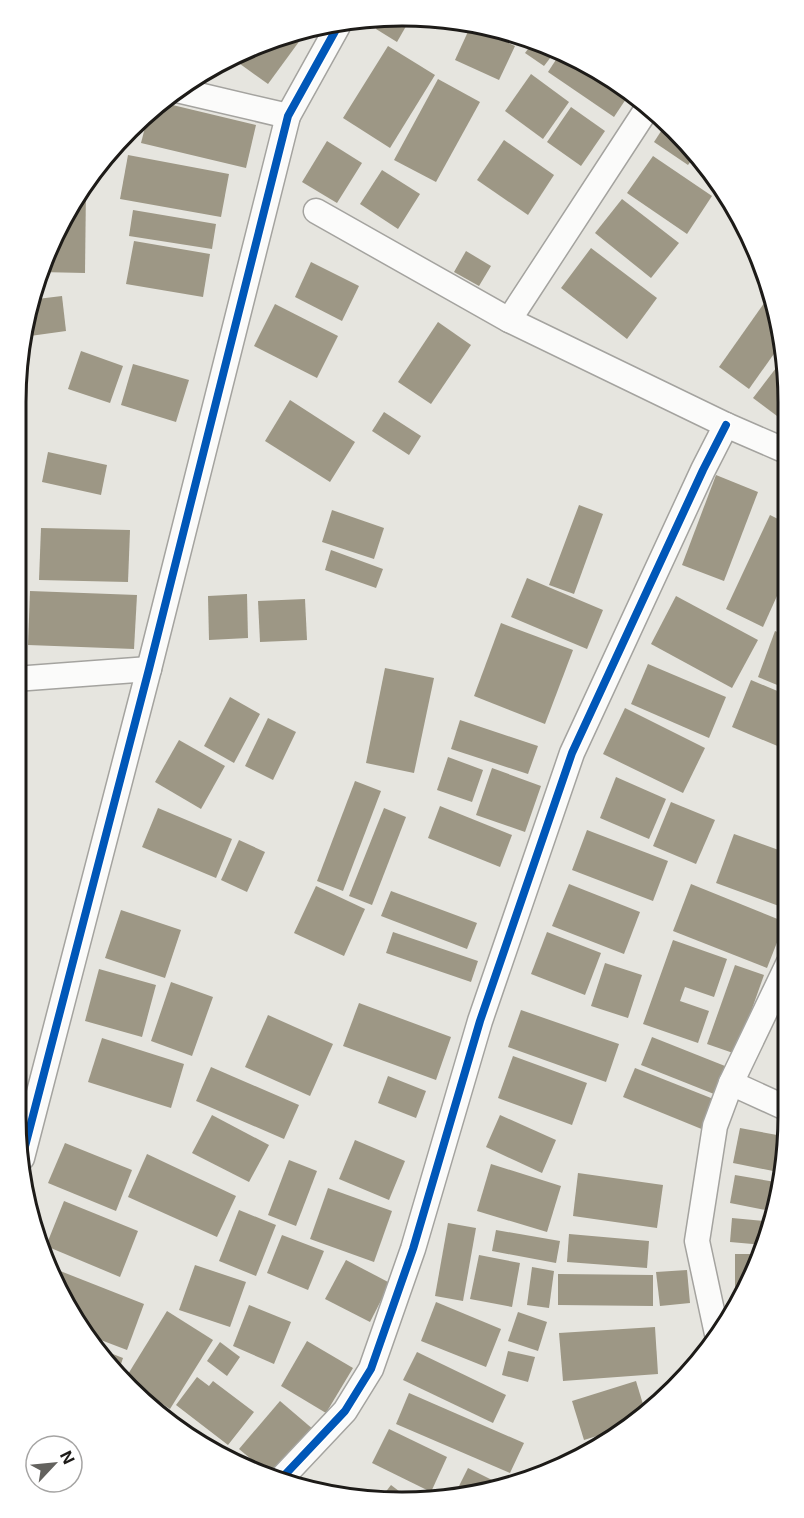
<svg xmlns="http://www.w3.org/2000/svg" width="804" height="1518" viewBox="0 0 804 1518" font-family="Inter,sans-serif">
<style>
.building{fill:#9d9785}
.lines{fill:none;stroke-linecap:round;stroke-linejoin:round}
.street-casing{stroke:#a4a39f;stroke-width:27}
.street{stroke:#fbfbfa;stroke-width:24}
.cycleway-casing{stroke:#fff;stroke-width:11}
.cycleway{stroke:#0057b8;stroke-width:8}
.rim{fill:none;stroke:#1d1b18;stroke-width:3}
</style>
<rect width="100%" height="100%" fill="#e6e5df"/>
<g class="building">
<path d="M409,21l-12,21 -21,-13 3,-6z"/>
<path d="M471,25l44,21 -16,34 -44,-20z"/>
<path d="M302,28h7l-41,56 -32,-23z"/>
<path d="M531,45l23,8 -10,13 -19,-13z"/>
<path d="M388,46l47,29 -45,73 -47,-30z"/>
<path d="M559,55l36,12 35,26 -16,24 -66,-45z"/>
<path d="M531,74l38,28 -26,37 -38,-28z"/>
<path d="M438,79l42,23 -44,80 -42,-22z"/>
<path d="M160,102l96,23 -10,43 -105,-25 7,-27z"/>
<path d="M571,107l34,24 -24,35 -34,-24z"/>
<path d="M667,122l8,6 21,26 -8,11 -34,-23z"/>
<path d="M504,140l50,35 -26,40 -51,-35z"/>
<path d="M327,141l35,22 -25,40 -35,-21z"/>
<path d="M128,155l101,19 -8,43 -101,-18z"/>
<path d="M653,156l59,40 -25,38 -60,-41z"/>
<path d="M382,170l38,24 -22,35 -38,-25z"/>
<path d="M86,187l-1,86 -45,-1 27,-63z"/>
<path d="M622,199l57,44 -28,35 -56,-45z"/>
<path d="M133,210l83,14 -4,25 -83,-13z"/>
<path d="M134,241l76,13 -7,43 -77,-13z"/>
<path d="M591,248l66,50 -30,41 -66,-51z"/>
<path d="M466,251l25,15 -12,20 -25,-14z"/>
<path d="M311,262l48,24 -17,35 -47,-24z"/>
<path d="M772,292l11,49 -34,48 -30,-22z"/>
<path d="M62,296l4,35 -36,5 -4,-24 3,-12z"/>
<path d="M275,304l63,32 -21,42 -63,-32z"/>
<path d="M438,322l33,23 -40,59 -33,-22z"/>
<path d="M81,351l42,15 -13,37 -42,-14z"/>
<path d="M786,355v65l-1,2 -32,-24z"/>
<path d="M133,364l56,16 -13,42 -55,-17z"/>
<path d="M290,400l65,42 -25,40 -65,-41z"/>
<path d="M384,412l37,24 -12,19 -37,-24z"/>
<path d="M48,452l59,13 -6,30 -59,-13z"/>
<path d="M716,475l42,17 -34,89 -42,-16z"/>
<path d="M579,505l24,9 -29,80 -25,-9z"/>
<path d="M332,510l52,18 -10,31 -52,-17z"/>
<path d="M770,515l16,8v53l-23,51 -37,-18z"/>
<path d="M41,528l89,2 -2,52 -89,-2z"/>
<path d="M331,550l52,19 -7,19 -51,-18z"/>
<path d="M527,578l76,32 -16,39 -76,-32z"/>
<path d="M30,591l107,4 -3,54 -106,-4z"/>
<path d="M247,594l1,44 -39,2 -1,-44z"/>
<path d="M676,596l82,44 -26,48 -81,-44z"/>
<path d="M305,599l2,41 -47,2 -2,-41z"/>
<path d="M501,623l72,27 -28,74 -71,-28z"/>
<path d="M775,631l12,5v53l-29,-12z"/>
<path d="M648,664l78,33 -17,41 -78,-34z"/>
<path d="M385,668l49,10 -20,95 -48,-10z"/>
<path d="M751,680l36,15v55l-55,-23z"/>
<path d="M230,697l30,17 -26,49 -30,-17z"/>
<path d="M625,708l80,40 -22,45 -80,-39z"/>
<path d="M268,718l28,14 -23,48 -28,-14z"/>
<path d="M460,720l78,26 -10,28 -77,-25z"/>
<path d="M179,740l46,26 -24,43 -46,-27z"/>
<path d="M448,757l35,13 -11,32 -35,-12z"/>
<path d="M492,768l49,18 -16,46 -49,-17z"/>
<path d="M616,777l50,22 -17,40 -49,-21z"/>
<path d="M355,781l26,10 -38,100 -26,-10z"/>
<path d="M671,802l44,18 -19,44 -43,-18z"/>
<path d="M440,806l72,29 -12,32 -72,-29z"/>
<path d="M158,808l74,31 -16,39 -74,-31z"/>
<path d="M384,808l22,9 -34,88 -23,-9z"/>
<path d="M587,830l81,31 -15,40 -81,-31z"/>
<path d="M734,834l53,19v56l-71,-26z"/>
<path d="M239,840l26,12 -18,40 -26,-12z"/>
<path d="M569,884l71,28 -16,42 -72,-28z"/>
<path d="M691,884l94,38 -18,46 -94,-37z"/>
<path d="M316,886l49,23 -21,47 -50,-23z"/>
<path d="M391,891l86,32 -10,26 -86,-33z"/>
<path d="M121,910l60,20 -16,48 -60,-20z"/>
<path d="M393,932l85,29 -7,21 -85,-29z"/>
<path d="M547,932l54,21 -16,42 -54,-21z"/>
<path d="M673,940l54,19 -13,38 -29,-10 -5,14 29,10 -11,32 -55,-19z"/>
<path d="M605,963l37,12 -14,43 -37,-12z"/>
<path d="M735,965l29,10 -28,79 -29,-10z"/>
<path d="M99,969l57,16 -14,52 -57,-16z"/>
<path d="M171,982l42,15 -21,59 -41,-15z"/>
<path d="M359,1003l92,34 -15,43 -93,-34z"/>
<path d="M521,1010l98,34 -13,38 -98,-35z"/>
<path d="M268,1015l65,29 -23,52 -65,-29z"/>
<path d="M652,1037l78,31 -11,28 -78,-31z"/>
<path d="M102,1038l82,26 -13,44 -83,-26z"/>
<path d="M513,1056l74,27 -15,42 -74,-27z"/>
<path d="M211,1067l88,38 -15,34 -88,-38z"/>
<path d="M635,1068l81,32 -12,30 -81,-33z"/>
<path d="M388,1076l38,15 -10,27 -38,-15z"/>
<path d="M212,1115l57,30 -20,37 -57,-29z"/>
<path d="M500,1115l56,25 -14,33 -56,-26z"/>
<path d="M740,1128l48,9 -5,36 -50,-10z"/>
<path d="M355,1140l50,21 -16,39 -50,-21z"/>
<path d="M65,1143l67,27 -16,41 -68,-28z"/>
<path d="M147,1154l89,42 -19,41 -89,-40z"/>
<path d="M289,1160l28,11 -21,55 -28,-11z"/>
<path d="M491,1164l70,22 -14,46 -70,-21z"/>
<path d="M578,1173l85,12 -6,43 -84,-12z"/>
<path d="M735,1175l46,8 -5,29 -46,-9z"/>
<path d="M328,1188l64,23 -18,51 -64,-23z"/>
<path d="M64,1201l74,30 -18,46 -74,-31z"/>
<path d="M239,1210l37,15 -20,51 -37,-15z"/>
<path d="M732,1218l41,4 -9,23 -34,-3z"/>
<path d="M448,1223l28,5 -13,73 -28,-5z"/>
<path d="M496,1230l64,11 -4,22 -64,-12z"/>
<path d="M569,1234l80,7 -2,27 -80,-6z"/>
<path d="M282,1235l42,16 -16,39 -41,-17z"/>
<path d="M735,1254h25l-17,42h-8z"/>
<path d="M479,1255l41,8 -8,44 -42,-8z"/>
<path d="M346,1260l44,23 -20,39 -45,-23z"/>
<path d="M195,1265l51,17 -16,45 -51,-17z"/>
<path d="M50,1267l94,37 -17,46 -42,-16z"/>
<path d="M532,1267l22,4 -5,37 -22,-3z"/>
<path d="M687,1270l3,33 -30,3 -4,-34z"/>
<path d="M558,1274l95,1v31l-95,-1z"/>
<path d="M436,1302l65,27 -15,38 -65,-26z"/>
<path d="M249,1305l42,17 -17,42 -41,-18z"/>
<path d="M167,1311l46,29 -43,69 -45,-30z"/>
<path d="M518,1312l29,10 -9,29 -30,-10z"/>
<path d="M655,1327l3,47 -95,7 -4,-48z"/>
<path d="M307,1341l46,27 -27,45 -45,-27z"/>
<path d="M220,1342l20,15 -13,19 -20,-15z"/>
<path d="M92,1346l31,12 -5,15 -23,-21z"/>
<path d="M508,1351l27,6 -7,25 -26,-7z"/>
<path d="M417,1352l89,43 -13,28 -90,-43z"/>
<path d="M197,1377l12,9 4,-5 41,31 -26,33 -52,-40z"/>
<path d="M636,1381l10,33 -23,14 -39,12 -12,-39z"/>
<path d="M409,1393l115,50 -14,30 -114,-49z"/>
<path d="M280,1401l34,29 -44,45 -31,-26z"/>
<path d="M389,1429l58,28 -16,35 -59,-29z"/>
<path d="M468,1468l30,15 -1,3 -43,10z"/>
<path d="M391,1485l21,16 -31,-3z"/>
</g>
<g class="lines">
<g class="street-casing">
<g id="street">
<path d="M177,90l111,26"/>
<path d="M316,211l193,109 217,105 60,26"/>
<path d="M509,320l139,-213"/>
<path d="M15,679l134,-10"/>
<path d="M731,1083l57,26"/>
<path d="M22,1158l127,-489 139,-553 50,-90"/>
<path d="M717,1334l-20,-93 18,-115 16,-43 57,-119"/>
<path d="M280,1480l65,-69 26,-42 42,-120 67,-228 92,-268 131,-283 23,-45"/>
</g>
</g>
<use href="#street" class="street"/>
<g class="cycleway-casing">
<g id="cycleway">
<path d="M22,1158l127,-489 139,-553 50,-90"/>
<path d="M280,1480l65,-69 26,-42 42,-120 67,-228 92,-268 131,-283 23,-45"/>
</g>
</g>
<use href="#cycleway" class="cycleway"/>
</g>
<path d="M0 0H804V1518H0ZM402 26H402A376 376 0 0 1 778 402V1116A376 376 0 0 1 402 1492H402A376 376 0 0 1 26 1116V402A376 376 0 0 1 402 26Z" fill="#fff" fill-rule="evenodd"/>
<path class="rim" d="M402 26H402A376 376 0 0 1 778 402V1116A376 376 0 0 1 402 1492H402A376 376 0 0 1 26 1116V402A376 376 0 0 1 402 26Z"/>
<g transform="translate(54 1464) rotate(64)"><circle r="28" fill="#ffffff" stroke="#a5a4a3" stroke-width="1.5"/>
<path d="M0-4.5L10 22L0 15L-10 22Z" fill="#63625e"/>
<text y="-9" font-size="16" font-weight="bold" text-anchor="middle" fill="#1d1b18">N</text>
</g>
</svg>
